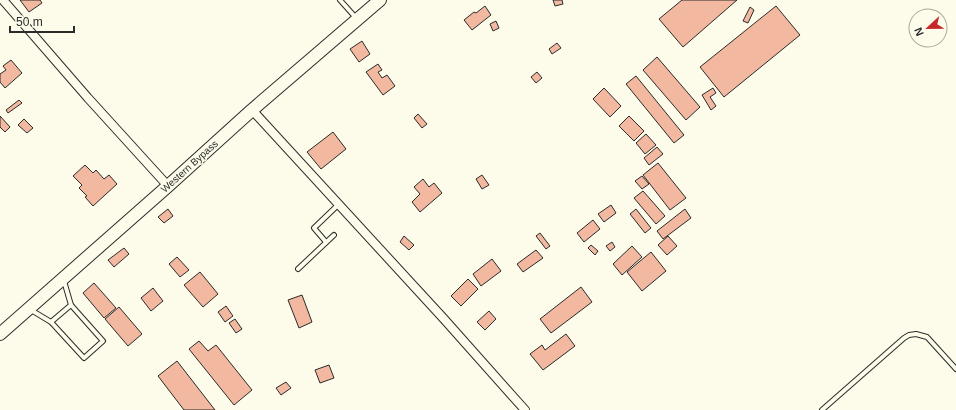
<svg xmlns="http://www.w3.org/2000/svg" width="956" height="410" viewBox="0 0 956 410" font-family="Arial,sans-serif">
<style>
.building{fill:#f2b8a0;stroke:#2b2b2b}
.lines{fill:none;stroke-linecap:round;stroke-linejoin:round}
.lane-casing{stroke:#2b2b2b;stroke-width:6}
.street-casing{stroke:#2b2b2b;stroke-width:10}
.primary-casing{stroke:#2b2b2b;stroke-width:14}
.lane{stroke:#fdfbea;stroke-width:4}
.street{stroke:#fdfbea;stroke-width:8}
.primary{stroke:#fdfbea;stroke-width:12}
.labels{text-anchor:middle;stroke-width:3;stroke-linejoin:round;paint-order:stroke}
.street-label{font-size:10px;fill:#2b2b2b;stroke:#fdfbea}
</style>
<rect width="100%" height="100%" fill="#fdfbea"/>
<g class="building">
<path d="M20,0h20l2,3 -13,9z"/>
<path d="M553,0h9l1,4 -8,2z"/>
<path d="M682,0h55l-54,47 -24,-28z"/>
<path d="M485,6l6,9 -19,15 -8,-10 10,-8 2,1z"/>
<path d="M776,6l24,29 -76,62 -24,-30z"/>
<path d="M750,7l4,3 -6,13 -5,-2z"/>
<path d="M496,21l3,7 -6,3 -3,-7z"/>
<path d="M362,41l8,13 -11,8 -9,-13z"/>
<path d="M557,43l4,5 -9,6 -3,-5z"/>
<path d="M657,57l43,50 -14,13 -43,-50z"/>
<path d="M11,60l11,13 -17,15 -5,-6v-8l6,-4 -3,-4z"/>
<path d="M378,64l4,6 -4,2 4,6 5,-3 8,11 -12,9 -17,-23z"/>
<path d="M537,72l5,6 -6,5 -5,-6z"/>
<path d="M636,76l48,59 -10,8 -48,-59z"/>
<path d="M604,88l17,18 -11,11 -17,-18z"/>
<path d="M713,88l3,5 -6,4 6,9 -5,4 -9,-15z"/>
<path d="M19,100l3,3 -14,10 -2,-3z"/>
<path d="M418,114l9,10 -5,4 -8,-10z"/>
<path d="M0,116l10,11 -5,5 -5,-5z"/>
<path d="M629,116l15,15 -10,10 -15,-15z"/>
<path d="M24,119l9,9 -6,5 -9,-8z"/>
<path d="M333,132l13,17 -25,20 -14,-17z"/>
<path d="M646,134l10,11 -11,9 -9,-11z"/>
<path d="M657,147l6,7 -14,11 -5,-7z"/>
<path d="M658,163l28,35 -16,12 -27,-35z"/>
<path d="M85,165l8,8 3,-3 8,9 5,-4 8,9 -24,22 -8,-9 2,-1 -8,-8 3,-3 -9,-9z"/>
<path d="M482,175l7,10 -7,4 -6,-10z"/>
<path d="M642,176l7,8 -7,5 -7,-8z"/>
<path d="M423,179l6,8 5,-4 8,10 -22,19 -8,-10 8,-8 -6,-7z"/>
<path d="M643,191l22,25 -9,8 -22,-26z"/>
<path d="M611,205l5,8 -12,9 -6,-8z"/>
<path d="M168,209l5,7 -9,7 -6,-6z"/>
<path d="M636,209l15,19 -6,5 -15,-19z"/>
<path d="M685,209l6,9 -28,21 -6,-8z"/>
<path d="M593,220l7,9 -16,13 -7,-9z"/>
<path d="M540,233l10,13 -4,3 -10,-13z"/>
<path d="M404,236l10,9 -5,5 -9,-8z"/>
<path d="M668,236l9,10 -10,9 -9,-10z"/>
<path d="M612,242l3,5 -5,4 -4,-5z"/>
<path d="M591,245l7,6 -3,4 -7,-7z"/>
<path d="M632,246l10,11 -20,18 -9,-11z"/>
<path d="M124,248l5,6 -15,13 -6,-7z"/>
<path d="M536,250l7,8 -20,14 -6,-8z"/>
<path d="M651,252l15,19 -24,20 -15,-19z"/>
<path d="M177,257l12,13 -9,7 -11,-13z"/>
<path d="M492,259l9,12 -20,15 -8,-12z"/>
<path d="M200,272l18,22 -15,13 -19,-22z"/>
<path d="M468,279l10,10 -17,17 -10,-10z"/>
<path d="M94,283l22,25 -12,10 -21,-25z"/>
<path d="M581,287l11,15 -41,31 -11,-14z"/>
<path d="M153,288l10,13 -12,10 -10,-13z"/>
<path d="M302,295l10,27 -13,6 -11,-28z"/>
<path d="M226,306l7,10 -8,6 -7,-10z"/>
<path d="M119,307l23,27 -14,12 -23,-27z"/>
<path d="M489,311l7,8 -11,11 -8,-8z"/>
<path d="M235,319l7,10 -6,4 -7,-10z"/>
<path d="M566,334l9,12 -32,24 -13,-16 12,-9 3,5z"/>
<path d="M199,341l9,10 8,-6 36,45 -18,15 -45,-56z"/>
<path d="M177,361l38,49h-31l-26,-34z"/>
<path d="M329,365l5,13 -14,5 -5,-13z"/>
<path d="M286,382l5,6 -10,7 -5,-7z"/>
</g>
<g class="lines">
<g class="lane-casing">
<g id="lane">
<path d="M340,0l17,19"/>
<path d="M326,242l-12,-14 25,-24"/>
<path d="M298,269l36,-34"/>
<path d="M31,310l20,12 33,36 19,-17 -32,-36 -7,-24"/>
<path d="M51,322l20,-17"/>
<path d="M822,410l82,-72 5,-3 7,-1 11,3 29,32"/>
</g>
</g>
<g class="street-casing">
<g id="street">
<path d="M3,0l85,98 80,88"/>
<path d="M252,110l192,209 81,91"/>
</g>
</g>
<g class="primary-casing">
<path id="primary" d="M0,334l168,-148 84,-76 128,-110"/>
</g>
<use href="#lane" class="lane"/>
<use href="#street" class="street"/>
<use href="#primary" class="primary"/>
</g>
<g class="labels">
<g class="street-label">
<text transform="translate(189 166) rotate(-42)" y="4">Western Bypass</text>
</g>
</g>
<g transform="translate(928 28) rotate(248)"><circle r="19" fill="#fdfbea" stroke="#a9a89e"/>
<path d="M0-3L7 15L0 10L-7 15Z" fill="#c62828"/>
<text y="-6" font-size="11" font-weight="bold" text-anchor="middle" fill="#2b2b2b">N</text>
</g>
<path d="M10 26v6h64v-6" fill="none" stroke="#2b2b2b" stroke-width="2"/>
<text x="16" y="26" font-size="12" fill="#2b2b2b" stroke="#fdfbea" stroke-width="3" paint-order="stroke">50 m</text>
</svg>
